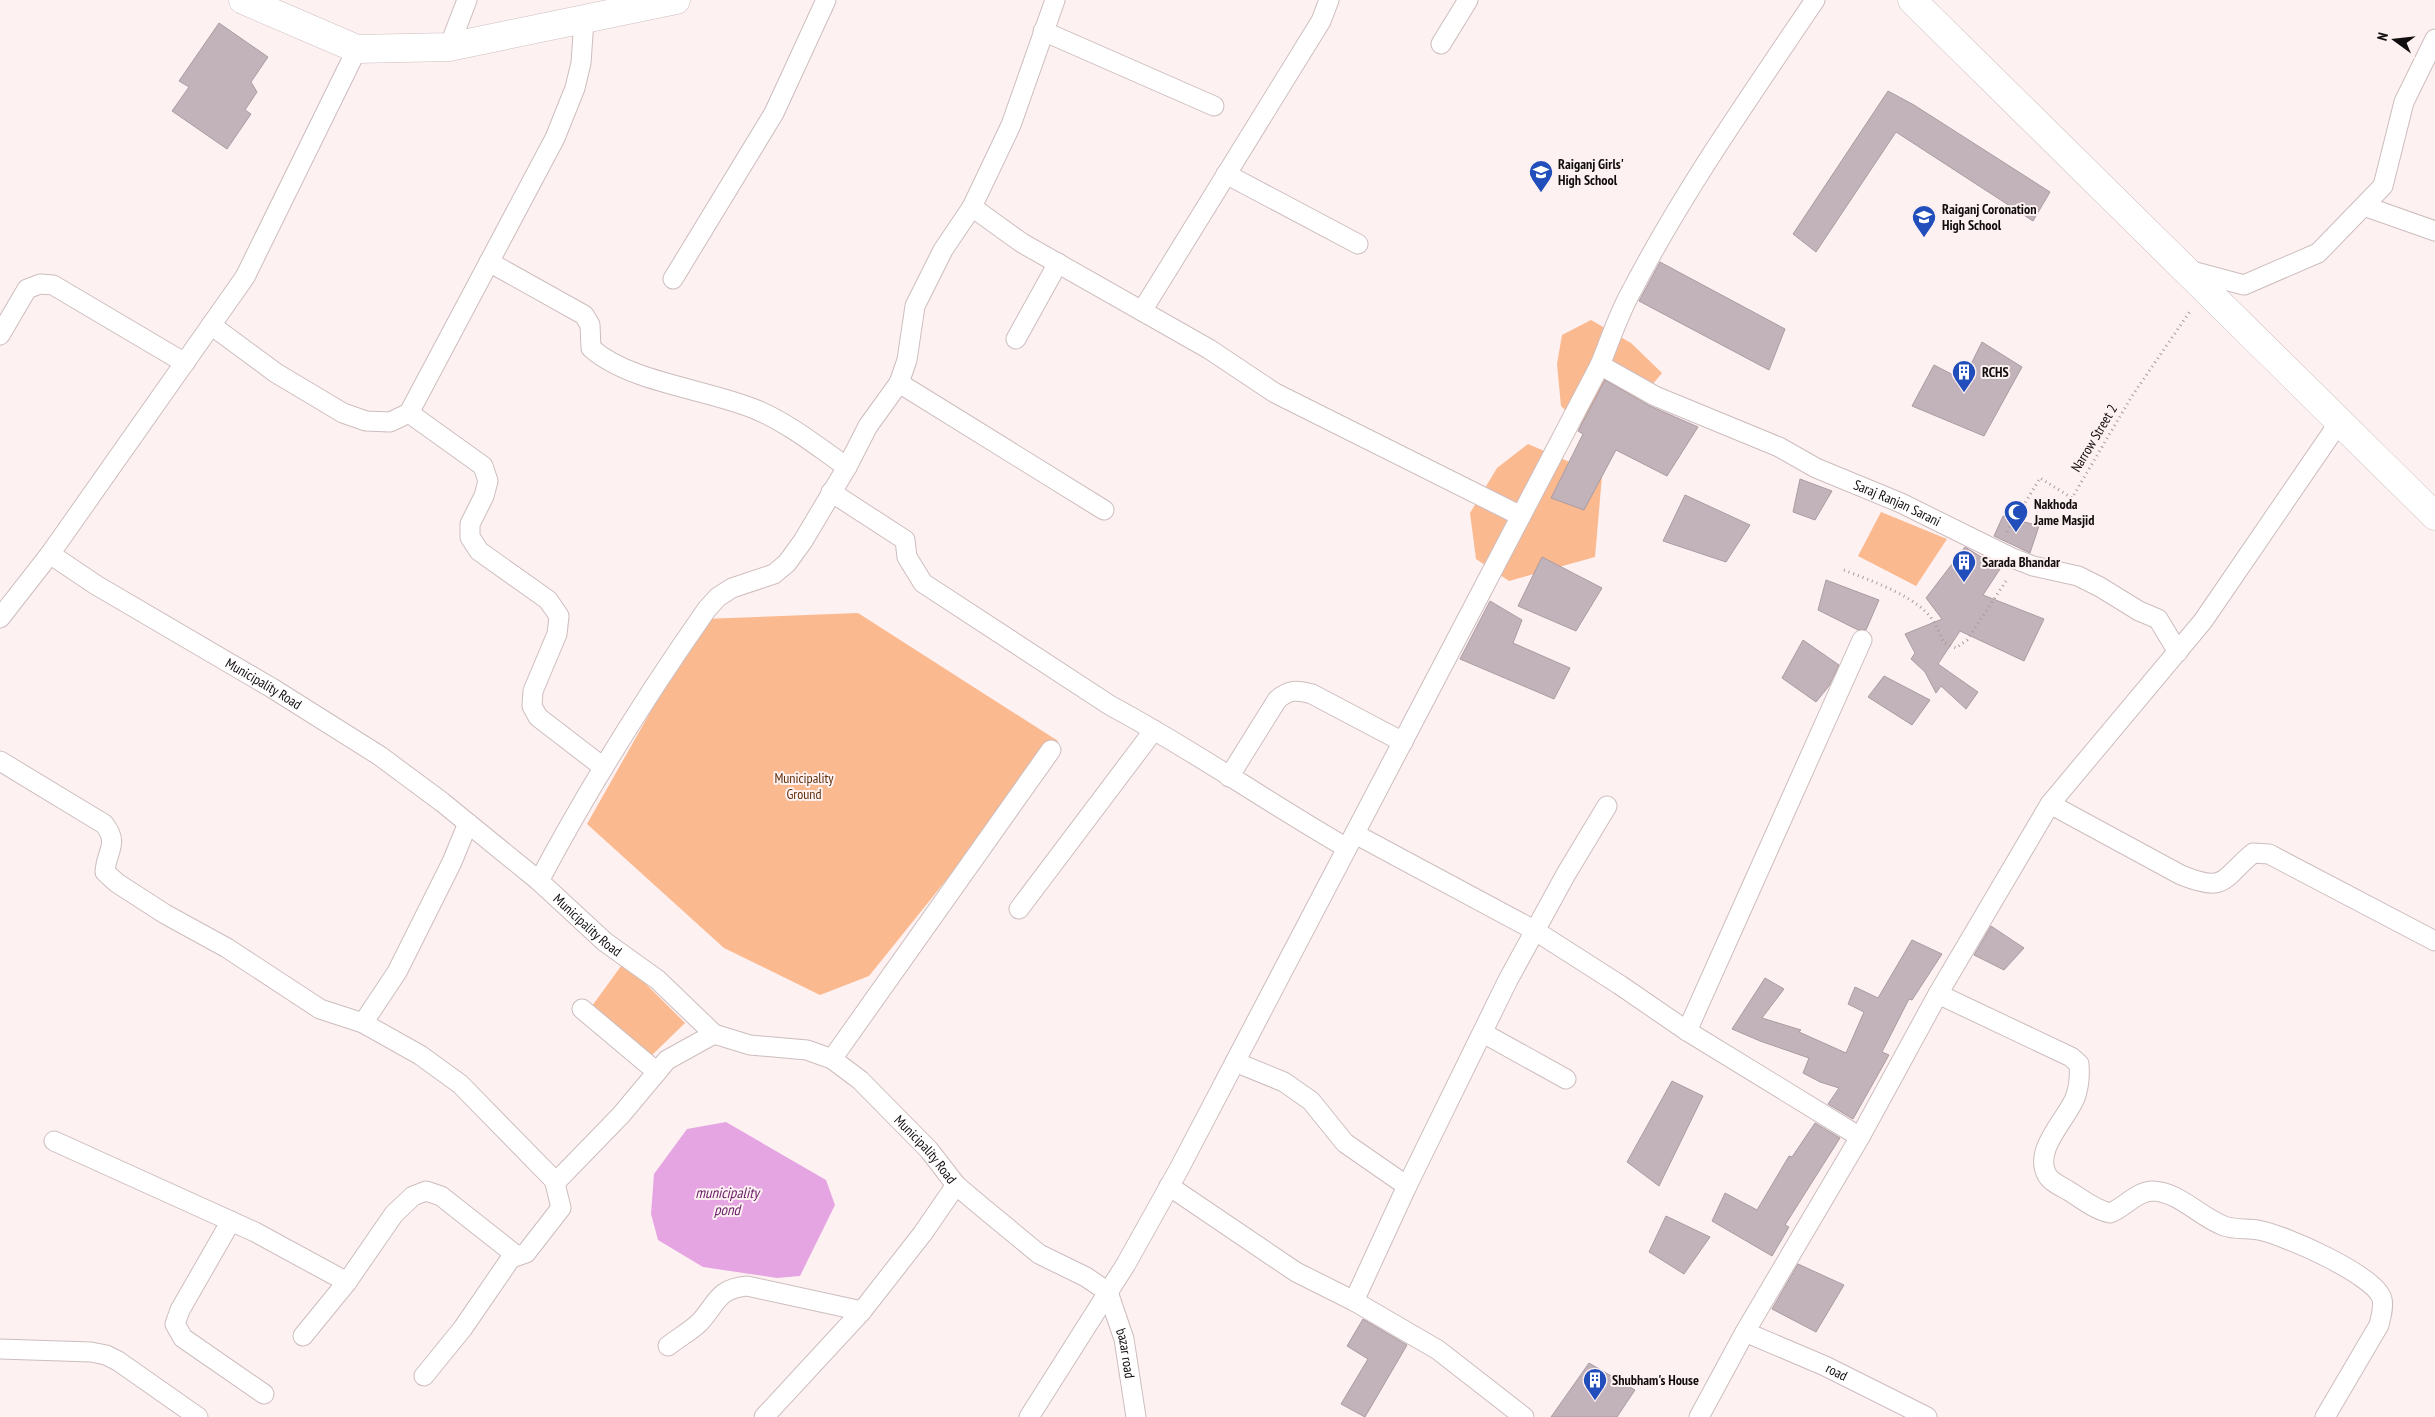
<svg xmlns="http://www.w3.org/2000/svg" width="2435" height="1417" viewBox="0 0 2435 1417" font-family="'PT Sans Narrow',sans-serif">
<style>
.green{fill:#fbb98f}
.water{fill:#e5a5e2}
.building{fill:#c1b3b9;stroke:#aa9ca2}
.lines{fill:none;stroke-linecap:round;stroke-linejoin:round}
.street-casing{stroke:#cdbdbe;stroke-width:21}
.primary-casing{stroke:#cdbdbe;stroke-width:29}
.path{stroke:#a69c9d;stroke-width:3;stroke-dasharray:1 4;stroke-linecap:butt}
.street{stroke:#fff;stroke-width:19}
.primary{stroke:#fff;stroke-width:28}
.labels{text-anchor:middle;stroke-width:4;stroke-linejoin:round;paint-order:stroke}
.poi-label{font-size:14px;font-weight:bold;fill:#110c0d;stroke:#fef1f2;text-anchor:start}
.street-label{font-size:14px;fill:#110c0d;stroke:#fef1f2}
.park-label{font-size:14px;fill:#60310c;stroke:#fef1f2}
.water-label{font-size:15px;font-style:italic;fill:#6c236b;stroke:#fef1f2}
</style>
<rect width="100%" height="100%" fill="#fef1f2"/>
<g class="green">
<path d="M1591,320l40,23 31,30 -43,51 -24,16 -34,-34 -4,-42 5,-29z"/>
<path d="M1528,444l74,32 -7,81 -86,24 -33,-22 -6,-46 27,-45z"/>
<path d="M1881,512l66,27 -31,47 -58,-30z"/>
<path d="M858,613l200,128 -189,235 -49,19 -96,-47 -137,-124 116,-205z"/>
<path d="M624,962l61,61 -35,34 -58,-51z"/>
</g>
<path class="water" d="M726,1122l100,58 9,25 -35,71 -23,2 -74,-11 -45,-27 -7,-26 3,-40 33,-45z"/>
<g class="building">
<path d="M219,23l49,34 -17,25 6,10 -12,18 6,4 -24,35 -55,-38 17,-24 -10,-6z"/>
<path d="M1888,91l26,14 136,87 -17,29 -137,-89 -80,120 -23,-18z"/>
<path d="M1660,262l125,67 -16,41 -130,-69z"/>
<path d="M1982,342l40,25 -38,69 -72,-30 22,-41 29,15z"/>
<path d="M1605,380l45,26 48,21 -31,49 -51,-26 -32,60 -33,-12 32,-64 -5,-3z"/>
<path d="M1800,479l32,12 -17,29 -22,-8z"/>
<path d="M1685,495l65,30 -24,37 -63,-21z"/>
<path d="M2003,516l36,10 -9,27 -36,-17z"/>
<path d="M1965,547l18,11 1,-1 18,9 -19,29 61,24 -20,42 -64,-30 -22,33 40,28 -12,17 -25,-23 -5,7 -11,-21 -14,-13 4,-6 -10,-19 37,-15 -16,-21z"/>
<path d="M1542,557l60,31 -26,43 -58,-25z"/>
<path d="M1826,580l53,20 -13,30h-8l-40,-20z"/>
<path d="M1490,601l32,19 -9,23 57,25 -16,31 -94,-40z"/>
<path d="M1803,640l36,25 -10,21 -13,16 -34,-24z"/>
<path d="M1884,676l46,24 -18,25 -44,-28z"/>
<path d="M1991,926l33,22 -20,22 -30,-15z"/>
<path d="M1912,940l30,14 -30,46 -3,-1 -27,53 7,3 -36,64 -25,-15 11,-16 -19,-6 -17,-9 6,-15 -49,-17 -28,-12 33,-51 19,11 -22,29 39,12 -2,2 47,21 18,-41 -16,-8 7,-17 23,11z"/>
<path d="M1672,1081l31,15 -44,90 -32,-24z"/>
<path d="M1815,1123l25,15 -55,87 4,2 -17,29 -60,-35 13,-28 32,17 32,-54 3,1z"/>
<path d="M1666,1216l44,21 -26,37 -35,-22z"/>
<path d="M1798,1264l46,21 -28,47 -44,-23z"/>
<path d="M1363,1319l44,26 -42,72 -24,-13 27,-45 -21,-13z"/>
<path d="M1589,1363l46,27 -18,27h-66z"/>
</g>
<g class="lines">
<g class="street-casing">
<g id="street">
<path d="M1043,31l171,75"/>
<path d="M1441,44l27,-44"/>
<path d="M449,47l18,-47"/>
<path d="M1226,174l132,70"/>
<path d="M2364,206l71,25"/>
<path d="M972,207l50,36 187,106 66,44 246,123"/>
<path d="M489,262l95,53 6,10 1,23c39,35 117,41 166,62 33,14 61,37 90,57"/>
<path d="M2188,270l56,15 74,-32 65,-67 21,-84 31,-63"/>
<path d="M673,279l101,-166 52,-113"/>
<path d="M1142,311l179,-290 8,-21"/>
<path d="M211,325l65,48 67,40 23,8 24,1 19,-9 146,-275 20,-50 6,-25 3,-43"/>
<path d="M0,335l27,-46 13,-5 13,1 132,78"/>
<path d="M1016,339l42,-76"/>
<path id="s1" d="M1600,365l55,31 124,51 37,21 85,35 109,54 23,9 45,10 22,11 39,24 19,8 20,33"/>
<path d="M899,383l205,127"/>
<path d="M409,413l74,53 5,15 -4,15 -14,28v13l9,14 69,49 11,16 -2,18 -24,57 -1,15 6,11 65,50"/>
<path d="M831,492l74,48 2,17 16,26 188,123c81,43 156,96 236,142"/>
<path id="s2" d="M50,554l46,31 176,103 108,68 62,46 97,79 66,61 53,38 56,54 36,11 57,5 25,9 28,21 69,70 27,35 26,22 57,47 47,23 22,15 16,47 12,78"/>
<path d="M0,618l50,-64 195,-277 112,-228"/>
<path d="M0,761l104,63c16,20 2,27 1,48l12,11 48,31 62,34 93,61 43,14"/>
<path d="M1229,777l48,-77c12,-11 20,-10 35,-6l91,48"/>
<path d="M2050,804l131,71c45,18 40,5 72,-22l16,1 166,87"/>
<path d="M468,823l-16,39 -55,110 -34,51 57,32 40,29 96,98"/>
<path d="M1355,834l179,96 86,55 67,46 173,106"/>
<path d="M539,881c50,-94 107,-185 168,-272l11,-12 14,-9 42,-14 13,-11 16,-22 44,-74 21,-41 31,-43 8,-23 8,-54 28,-56 29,-43 39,-82 44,-125"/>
<path d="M1019,909l135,-179"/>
<path d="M1938,994l133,63 8,7c1,12 0,23 -4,34 -9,22 -42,52 -28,77 4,7 15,12 22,16 13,8 26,19 41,22 15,-6 27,-22 43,-22 26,1 47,26 71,35 11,4 23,2 34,4 24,4 118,45 124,69 2,8 -1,17 -3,26l-54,92"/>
<path d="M582,1009l75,63"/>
<path d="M1687,1031l175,-391"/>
<path d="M1483,1033l83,46"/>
<path d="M832,1059l219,-309"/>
<path d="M1235,1062l49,20 27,19 34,42 62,43"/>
<path d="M54,1141l201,91 92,50"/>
<path d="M1169,1186l127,86 58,29 84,49 86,67"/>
<path d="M231,1221l-51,89 -5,14 8,14 81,56"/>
<path d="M1354,1301l53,-115 101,-206 58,-106 41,-68"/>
<path id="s3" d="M1745,1332l80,34 102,51"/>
<path d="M303,1336l44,-54 47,-68 19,-18 13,-5 15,5 76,60"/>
<path d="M668,1346c10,-8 23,-15 32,-24 18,-20 17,-33 47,-36l115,25 61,-78 33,-48"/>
<path d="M0,1349l91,3 15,3 12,6 80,56"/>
<path d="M424,1376l39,-48 48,-70 15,-5 35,-45 -6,-25 66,-68 46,-55 47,-26"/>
<path d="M764,1417l98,-106"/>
<path d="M1029,1417l97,-153 53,-95 421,-804c10,-24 18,-50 31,-73 53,-102 120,-197 184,-292"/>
<path d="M1699,1417l46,-85 115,-195 78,-143 112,-190 153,-183 137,-200"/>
</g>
</g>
<g class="primary-casing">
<g id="primary">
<path d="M243,0l114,49 92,-2 227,-47"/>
<path d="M1912,0l523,516"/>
</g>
</g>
<g class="path">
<path d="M2007,532l7,-15 8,-9 18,-30 32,20 60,-102 59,-86"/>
<path d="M1844,570c27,11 74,26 90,52 4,6 6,14 10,21l12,5 11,-8 41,-62"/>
</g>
<use href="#street" class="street"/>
<use href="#primary" class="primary"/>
</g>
<defs>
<g id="school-pin" transform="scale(1.25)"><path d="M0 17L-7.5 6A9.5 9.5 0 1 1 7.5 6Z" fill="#214ebb" stroke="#fef1f2"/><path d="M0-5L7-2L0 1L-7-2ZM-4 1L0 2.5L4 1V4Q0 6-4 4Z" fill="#fff"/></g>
<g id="building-pin" transform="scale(1.25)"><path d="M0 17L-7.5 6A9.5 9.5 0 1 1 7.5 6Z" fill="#214ebb" stroke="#fef1f2"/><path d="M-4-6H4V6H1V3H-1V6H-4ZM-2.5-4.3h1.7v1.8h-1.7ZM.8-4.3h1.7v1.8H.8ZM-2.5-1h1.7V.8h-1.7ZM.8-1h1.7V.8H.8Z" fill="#fff"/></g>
<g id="mosque-pin" transform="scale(1.25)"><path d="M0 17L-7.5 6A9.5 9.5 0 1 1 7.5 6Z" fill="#214ebb" stroke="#fef1f2"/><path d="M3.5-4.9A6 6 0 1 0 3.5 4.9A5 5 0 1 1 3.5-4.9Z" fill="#fff"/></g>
</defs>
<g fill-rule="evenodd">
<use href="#school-pin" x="1541" y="172"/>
<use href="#school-pin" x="1924" y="217"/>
<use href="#building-pin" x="1964" y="372"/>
<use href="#mosque-pin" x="2016" y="512"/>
<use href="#building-pin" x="1964" y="562"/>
<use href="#building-pin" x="1595" y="1380"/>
</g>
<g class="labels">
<g class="poi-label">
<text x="1558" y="169">Raiganj Girls'<tspan x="1558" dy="16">High School</tspan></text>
<text x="1942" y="214">Raiganj Coronation<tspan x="1942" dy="16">High School</tspan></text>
<text x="1982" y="377">RCHS</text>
<text x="2034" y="509">Nakhoda<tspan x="2034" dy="16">Jame Masjid</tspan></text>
<text x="1982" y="567">Sarada Bhandar</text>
<text x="1612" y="1385">Shubham's House</text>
</g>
<g class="street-label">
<text transform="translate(2094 438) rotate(-59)" y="5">Narrow Street 2</text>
<text dy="5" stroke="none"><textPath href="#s1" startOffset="328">Saraj Ranjan Sarani</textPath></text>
<text dy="5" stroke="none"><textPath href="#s2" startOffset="250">Municipality Road</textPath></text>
<text dy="5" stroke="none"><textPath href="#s2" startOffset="655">Municipality Road</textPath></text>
<text dy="5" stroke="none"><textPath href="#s2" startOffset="1074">Municipality Road</textPath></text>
<text dy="5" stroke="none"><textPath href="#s2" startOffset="1372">bazar road</textPath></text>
<text dy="5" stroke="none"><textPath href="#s3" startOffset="100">road</textPath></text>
</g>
<g class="park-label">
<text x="804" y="783">Municipality<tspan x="804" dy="16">Ground</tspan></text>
</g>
<g class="water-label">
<text x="727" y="1198">municipality<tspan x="727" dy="17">pond</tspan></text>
</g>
</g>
<g transform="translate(2395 40) rotate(285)" stroke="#fef1f2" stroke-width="4" paint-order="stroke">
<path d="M0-4L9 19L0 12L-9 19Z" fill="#110c0d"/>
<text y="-8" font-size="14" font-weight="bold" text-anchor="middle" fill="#110c0d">N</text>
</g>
</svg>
